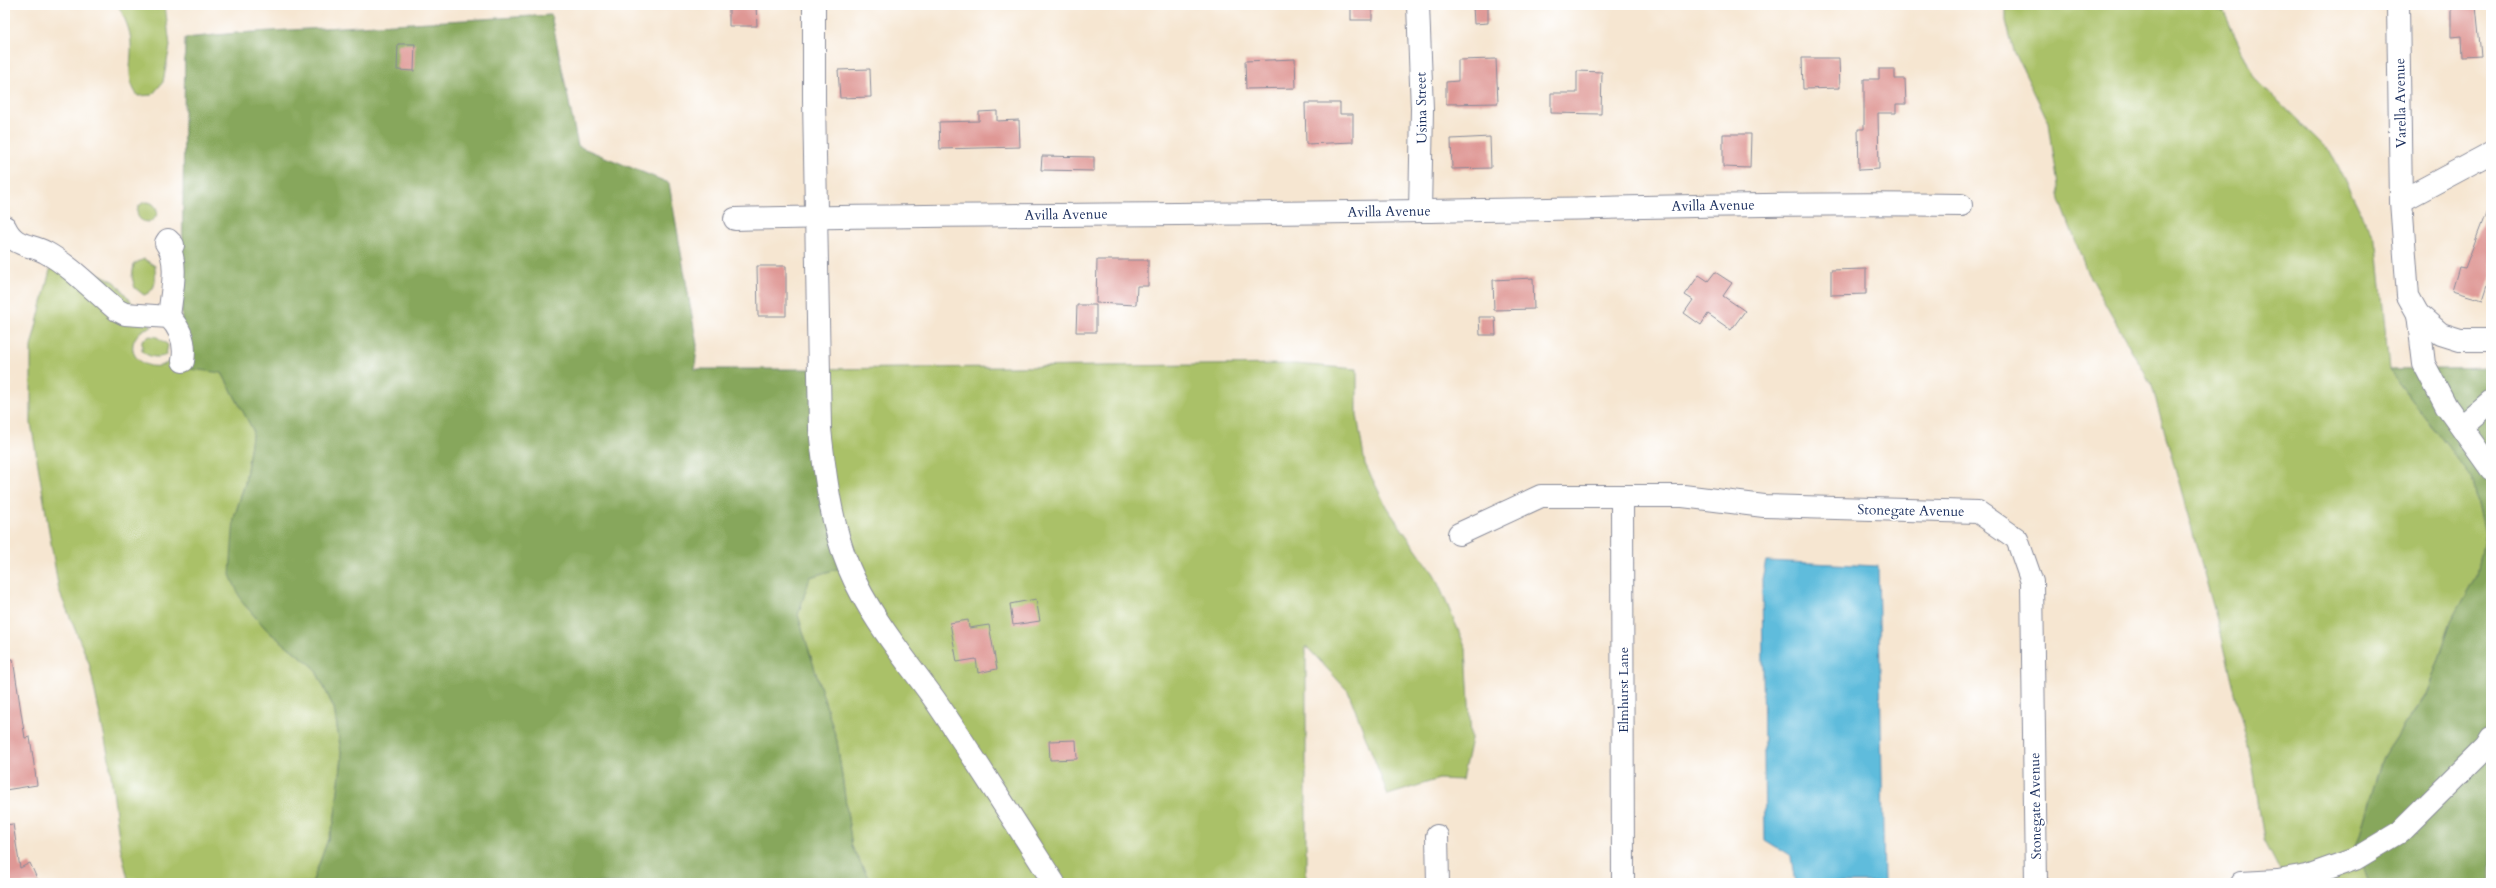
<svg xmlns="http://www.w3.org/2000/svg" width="2496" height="888" viewBox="0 0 2496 888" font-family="Cardo,serif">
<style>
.green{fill:#aac167;stroke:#627862}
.forest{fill:#87a75c;stroke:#516b5d}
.water{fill:#5ebcdc;stroke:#3c769d}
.building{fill:#df9895}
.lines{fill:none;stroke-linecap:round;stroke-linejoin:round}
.minor-casing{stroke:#888a98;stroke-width:24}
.minor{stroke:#fff;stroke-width:22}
.labels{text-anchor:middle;stroke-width:3.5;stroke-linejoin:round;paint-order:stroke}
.street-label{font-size:14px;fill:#1b2f5e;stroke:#fff}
</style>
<rect width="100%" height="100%" fill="#fff"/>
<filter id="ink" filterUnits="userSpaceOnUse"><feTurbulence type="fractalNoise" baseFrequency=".025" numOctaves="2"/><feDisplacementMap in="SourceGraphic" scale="8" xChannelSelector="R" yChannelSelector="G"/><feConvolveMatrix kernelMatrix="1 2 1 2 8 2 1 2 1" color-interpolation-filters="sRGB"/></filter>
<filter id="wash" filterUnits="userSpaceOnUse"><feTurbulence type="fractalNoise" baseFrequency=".012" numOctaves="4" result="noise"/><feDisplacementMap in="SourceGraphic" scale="16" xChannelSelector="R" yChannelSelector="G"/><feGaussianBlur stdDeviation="0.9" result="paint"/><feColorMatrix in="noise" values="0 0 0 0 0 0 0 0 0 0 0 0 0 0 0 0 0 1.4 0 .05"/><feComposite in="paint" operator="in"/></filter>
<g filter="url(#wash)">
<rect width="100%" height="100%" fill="#f6e6d1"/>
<g class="green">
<path d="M118,5h47l5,41 -7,36 -11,13 -14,1c-13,-17 -6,-32 -7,-52 0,-14 -7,-27 -13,-39z"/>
<path d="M2006,5h198l20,7 30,65 77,76 46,92 12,125 83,108 13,55 -8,43 -26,46 -23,68 -46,69 -26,88 12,36h-82l-22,-43 -11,-72 -31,-130 -70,-252 -65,-114 -27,-72 -11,-77 -35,-72 -8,-30z"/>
<circle cx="147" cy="212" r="10"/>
<path d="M69,259l46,23 37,45c-14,1 -25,18 -16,30 12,14 32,12 39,-4l47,20 31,57 -8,53 -11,35 8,84 27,30 45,35 20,41 8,50 -8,65 -22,60h-183l-9,-37 -11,-87 -20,-96 -30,-72 -28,-168v-76l19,-77z"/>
<path d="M144,259l11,7c0,12 3,24 -11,29l-9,-7 -3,-11 2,-13z"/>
<path d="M150,336l7,1 11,8 -2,10c-8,4 -18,2 -24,-4v-11z"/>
<path d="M1295,364l62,5v46l8,49 22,44 47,66 32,74 5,91 -9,41 -23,-1 -51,16 -40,-104 -42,-45v237h-435l-19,-36 -15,-106 -39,-126 12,-38 30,-9 -30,-199z"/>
</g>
<g class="forest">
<path d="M551,15l27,131 91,37 28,162 -2,24h115l30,199 -30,9 -12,38 39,126 15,106 19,36h-559l22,-60 8,-65 -8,-50 -20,-41 -45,-35 -27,-30 -12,-27 4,-57 11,-35 8,-53 -31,-57 -31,-4 -10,-10 4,-321 52,-5z"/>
<path d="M2491,368v515h-123l-12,-36 26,-88 46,-68 23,-69 26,-46 8,-43 -13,-55 -83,-108z"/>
</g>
<path class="water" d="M1766,561l112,5 6,317h-89l-4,-26 -26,-16 -3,-262z"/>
<g id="blocks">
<g class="building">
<path d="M729,5h27l1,21h-28z"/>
<rect x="1351" y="5" width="21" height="15"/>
<path d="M1473,5h15v18l-14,1z"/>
<path d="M2451,5h25l5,51 -19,1 -1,-21 -10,1z"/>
<path d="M398,44h17l-1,27 -17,-1z"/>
<path d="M1802,58h37l1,30 -37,1z"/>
<path d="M1295,59l1,29 -50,1 -1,-28z"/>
<path d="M1496,59l2,44 -52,1v-22l12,-1v-21z"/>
<path d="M870,69l1,28 -31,1 -2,-28z"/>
<path d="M1879,69h16v10h10l1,25h-10v9h-18l1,56 -20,1 -1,-41h6v-50h15z"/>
<path d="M1577,71l25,1 -1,42 -50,-1v-20h26z"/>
<path d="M1305,103h35v11h13v28l-47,2z"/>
<path d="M997,111v10l22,-1 1,27 -80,2 -1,-27 40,-1v-9z"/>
<path d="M1723,134h28l-1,34 -27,-1z"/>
<path d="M1490,137l1,31 -39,1 -1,-30z"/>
<path d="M1042,156l52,1v14l-53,-1z"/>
<path d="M2490,202l1,73 -8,25 -31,-9 7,-24 6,1z"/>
<path d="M1097,260h51v26h-11l-1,19 -40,-2z"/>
<path d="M757,266h29v50h-28z"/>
<path d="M1866,269v25l-35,1v-25z"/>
<path d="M1715,272l17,11 -9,13 22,15 -14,19 -23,-16 -7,11 -17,-12 9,-13 -8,-5 14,-20 9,6z"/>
<path d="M1533,278l1,31 -40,1 -1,-30z"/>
<path d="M1077,305h19v27h-20z"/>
<path d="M1479,317h16l1,18h-16z"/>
<path d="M1036,599l4,22 -27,4 -3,-21z"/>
<path d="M968,620l1,8 20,-3 8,44 -19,4 -2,-14 -19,3 -7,-39z"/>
<path d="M13,659l12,79 5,-1 7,48 -32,5v-130z"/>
<path d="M1076,740l1,19 -27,1 -1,-19z"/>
<path d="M13,824l7,44 10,-5 9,20h-34v-58z"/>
</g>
</g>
</g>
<g filter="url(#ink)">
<use href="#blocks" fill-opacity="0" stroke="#888a98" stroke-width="1"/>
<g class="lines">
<g class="minor-casing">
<g id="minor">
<path d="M814,5v95l6,329c5,47 11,96 29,139 20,48 56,90 86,132 41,60 80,122 119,183"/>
<path d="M1418,5l4,104 -2,102"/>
<path d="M2398,5l3,196 7,95 10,18 23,20 19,6h31"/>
<path d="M2401,201l90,-48"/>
<path d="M735,219c228,-5 456,-4 684,-8 181,-2 362,-9 542,-6"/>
<path d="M5,227c9,20 24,17 40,25 26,14 49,39 72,58l8,4 44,3c12,12 17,27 14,44"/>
<path d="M169,247l4,-2 -5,-5 -2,3c14,18 5,52 3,74"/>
<path d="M2418,314l6,50 22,42 45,63"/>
<path d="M2462,426l29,-25"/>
<path d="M1622,496l1,387"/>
<path d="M1459,534l82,-38h142l81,10 214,6 39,27 15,43 4,301"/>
<path d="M1437,836l1,47"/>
<path d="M2241,883l37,-2 29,-5 48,-17 45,-27 86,-85 5,-8"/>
</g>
</g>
<use href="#minor" class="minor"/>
</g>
</g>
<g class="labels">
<g class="street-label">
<text transform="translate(2400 103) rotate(-91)" y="5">Varella Avenue</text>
<text transform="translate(1421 108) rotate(-91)" y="5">Usina Street</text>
<text transform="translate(1713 205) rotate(-1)" y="5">Avilla Avenue</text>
<text transform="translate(1389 211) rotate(-1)" y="5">Avilla Avenue</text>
<text transform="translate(1066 214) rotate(-1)" y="5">Avilla Avenue</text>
<text transform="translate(1911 510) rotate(1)" y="5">Stonegate Avenue</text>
<text transform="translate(1623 690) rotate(-90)" y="5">Elmhurst Lane</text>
<text transform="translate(2035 806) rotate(-91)" y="5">Stonegate Avenue</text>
</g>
</g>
<rect width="2496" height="888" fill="none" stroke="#fff" stroke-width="20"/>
</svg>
